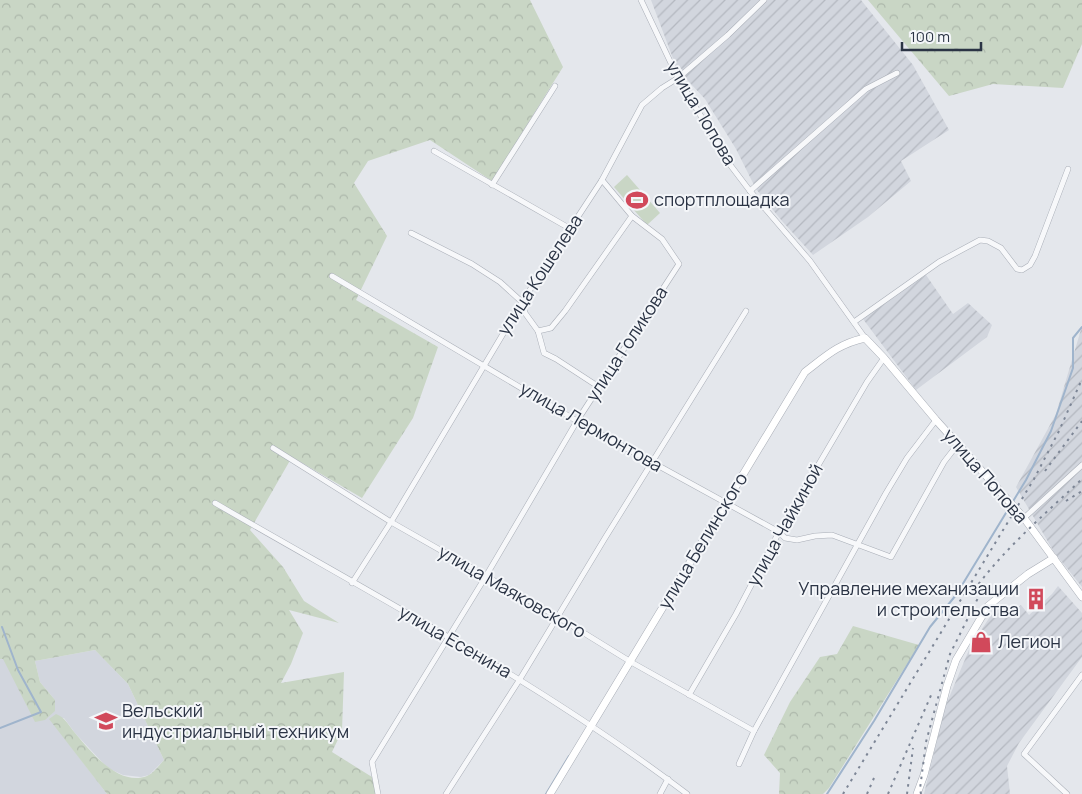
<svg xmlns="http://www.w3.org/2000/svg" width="1082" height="794" viewBox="0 0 1082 794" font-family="Manrope,sans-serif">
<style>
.built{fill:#d2d6de}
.industrial{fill:url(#industrial-furrows)}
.forest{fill:url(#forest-crowns)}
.pitch{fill:#c9d6c5}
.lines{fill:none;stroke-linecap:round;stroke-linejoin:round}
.stream{stroke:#9fb4cc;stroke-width:2}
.street-casing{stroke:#a9aeb7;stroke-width:6}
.secondary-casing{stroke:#a9aeb7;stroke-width:8}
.street{stroke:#f7f8fa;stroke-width:5}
.secondary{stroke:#fff;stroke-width:7}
.rail{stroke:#7d8696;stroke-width:2;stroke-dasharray:2.5 5;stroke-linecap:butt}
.labels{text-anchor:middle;stroke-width:4;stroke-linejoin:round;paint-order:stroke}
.street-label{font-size:18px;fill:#2b3445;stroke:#f4f6f9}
.poi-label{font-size:18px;fill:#2b3445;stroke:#f4f6f9;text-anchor:start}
</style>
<defs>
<pattern id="industrial-furrows" width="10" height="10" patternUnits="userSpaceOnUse" patternTransform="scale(1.25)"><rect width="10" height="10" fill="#d2d6de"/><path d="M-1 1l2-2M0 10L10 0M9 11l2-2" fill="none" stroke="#b4b8c0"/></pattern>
<pattern id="forest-crowns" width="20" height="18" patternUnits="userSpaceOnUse" patternTransform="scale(1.25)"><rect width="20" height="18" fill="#c9d6c5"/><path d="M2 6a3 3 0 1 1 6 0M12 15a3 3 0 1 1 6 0" fill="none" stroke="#adb8ab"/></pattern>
</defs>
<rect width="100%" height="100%" fill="#e4e7ec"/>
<path class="built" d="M95,650l33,34 36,76 -15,15 -8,2 -18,-2 -13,-6 -7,-6 -28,-30 -11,-15 -14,1 57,75h-107v-135h3l52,41 -15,-18 -5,-21z"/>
<g class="industrial">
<path d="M651,0h210l52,65 36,65 -48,31 10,20 -43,36 -55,38 -31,-34 -26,-32 -20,-40 -31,-50 -28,-30z"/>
<path d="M926,275l27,39 15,-11 24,22 -5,12 -71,53 -53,-71z"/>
<path d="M1082,326v261l-28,-35 -38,-65 40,-73z"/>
<path d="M1058,586l24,27v44l-63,86 -12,23 3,28h-86l21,-87 26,-62 27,-40 10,9 13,-9 8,10 23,-21z"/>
</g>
<g class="forest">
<path d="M0,0h530l33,67 -71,114 -62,-41 -62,21 -14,22 33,53 -31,64 82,47 -25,71 -51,80 -70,-41 -42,73 33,37 21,34 35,22 -50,-13 14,23 -12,31 -10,19 63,-11 -2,59 -10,21 40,25 4,17h-269l-58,-75 7,-5c9,3 13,12 19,19 16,19 44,54 72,43 7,-3 12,-11 17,-16l-36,-76 -33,-34 -60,11 5,21 15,18v11l-10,9 -10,2 -32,-63h-3z"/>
<path d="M868,0h214v44l-19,44 -70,-4 -44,12z"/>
<path d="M853,626l66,19 -90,143 -6,6h-44l1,-21 -16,-18 26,-53 30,-45 17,-3z"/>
</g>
<path class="pitch" d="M627,175l33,38 -13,12 -33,-38z"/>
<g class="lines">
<g class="stream">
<path d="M0,728l41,-16 -23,-42 -16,-43"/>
<path d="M546,794l23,-38"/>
<path d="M827,794l47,-73 56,-94 26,-32 70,-115 25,-49 15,-43 7,-20v-30l9,-11"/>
</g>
<g class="street-casing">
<g id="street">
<path d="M641,0l37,78 53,88 19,25 60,70 55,77"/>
<path d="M434,151l135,77"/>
<path d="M492,185l63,-99"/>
<path d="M750,191l116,-102 31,-16"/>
<path d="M411,233l61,31 28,18 22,20 3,11 13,18 6,22 12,6 43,28"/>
<path d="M332,276l245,145 202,111 6,6 12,2 18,-4 17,-1 59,22 53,-95 14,-18"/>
<path d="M854,322l85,-60 41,-22 8,1 13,7 16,21 5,1 8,-5 5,-9 33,-87"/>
<path d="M538,331l13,-3 14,-17 67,-95"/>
<path d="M273,448l118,74 167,95 73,45 123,69"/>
<path d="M215,503c160,93 325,179 472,291"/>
<path d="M1024,518l58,-53"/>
<path d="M352,583l39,-61 131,-220 80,-122 40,-75 20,-17 16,-10 50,-43 36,-35"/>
<path d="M689,695l47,-81 43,-82 88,-150 17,-24"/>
<path d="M739,764l15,-33 132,-238 21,-35 29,-38"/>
<path d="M378,794l-6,-32 114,-186 91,-155 102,-157 -17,-25 -30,-23 -30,-36"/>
<path d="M446,794l74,-115 85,-141 141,-227"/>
<path d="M660,794l8,-15"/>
<path d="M1067,794l-43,-40 58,-79"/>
</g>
</g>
<g class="secondary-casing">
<g id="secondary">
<path d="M550,794l255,-422c21,-16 33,-28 60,-34l19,20 52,62 88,98 58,79"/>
<path d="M917,794l7,-19 23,-89 9,-26 32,-54 40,-32 26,-16"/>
</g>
</g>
<use href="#street" class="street"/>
<use href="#secondary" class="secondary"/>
<g class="rail">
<path d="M1045,471l37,-50"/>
<path d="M1066,501l16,-10"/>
<path d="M974,590c31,-42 70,-75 108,-111"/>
<path d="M843,794l191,-315 25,-48 23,-52"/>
<path d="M867,794l7,-16"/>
<path d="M888,794l44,-101"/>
<path d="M907,794l6,-46"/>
<path d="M921,794l-1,-5 6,-47 24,-88 35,-70"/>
</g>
</g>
<defs>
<g id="stadium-bare" transform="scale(1.725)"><path d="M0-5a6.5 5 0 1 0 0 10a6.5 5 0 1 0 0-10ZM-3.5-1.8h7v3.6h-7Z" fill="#d1495b" stroke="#f4f6f9" stroke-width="2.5" paint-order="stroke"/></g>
<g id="building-bare" transform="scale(1.725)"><path d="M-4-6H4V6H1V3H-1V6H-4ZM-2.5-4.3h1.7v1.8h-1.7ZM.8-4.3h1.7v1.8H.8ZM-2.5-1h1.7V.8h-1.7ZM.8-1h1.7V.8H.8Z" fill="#d1495b" stroke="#f4f6f9" stroke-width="2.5" paint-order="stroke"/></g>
<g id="shop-bare" transform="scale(1.725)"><path d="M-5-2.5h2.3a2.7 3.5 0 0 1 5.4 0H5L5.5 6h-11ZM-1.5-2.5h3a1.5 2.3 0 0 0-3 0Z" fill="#d1495b" stroke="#f4f6f9" stroke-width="2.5" paint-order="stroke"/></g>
<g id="university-bare" transform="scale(1.725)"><path d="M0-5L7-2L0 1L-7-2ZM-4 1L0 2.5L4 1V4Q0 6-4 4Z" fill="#d1495b" stroke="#f4f6f9" stroke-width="2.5" paint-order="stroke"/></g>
</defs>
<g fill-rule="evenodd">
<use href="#stadium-bare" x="637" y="200"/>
<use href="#building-bare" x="1036" y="599"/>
<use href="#shop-bare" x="981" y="642"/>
<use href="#university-bare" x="106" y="721"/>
</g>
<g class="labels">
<g class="street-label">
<text transform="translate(701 113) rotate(59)" y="6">улица Попова</text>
<text transform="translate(540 275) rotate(-57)" y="6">улица Кошелева</text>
<text transform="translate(627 344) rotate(-57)" y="6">улица Голикова</text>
<text transform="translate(591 427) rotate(30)" y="6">улица Лермонтова</text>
<text transform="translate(985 476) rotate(49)" y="6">улица Попова</text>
<text transform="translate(785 525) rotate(-61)" y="6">улица Чайкиной</text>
<text transform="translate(703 541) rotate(-59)" y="6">улица Белинского</text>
<text transform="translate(512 592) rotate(30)" y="6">улица Маяковского</text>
<text transform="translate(455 642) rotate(30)" y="6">улица Есенина</text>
</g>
<g class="poi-label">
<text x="654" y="206">спортплощадка</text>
<text x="1019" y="595" text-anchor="end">Управление механизации<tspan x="1019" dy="21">и строительства</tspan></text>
<text x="998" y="648">Легион</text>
<text x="122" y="717">Вельский<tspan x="122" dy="21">индустриальный техникум</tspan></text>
</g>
</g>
<path d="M902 42v8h79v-8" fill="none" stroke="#2b3445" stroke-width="2.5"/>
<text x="910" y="42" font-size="15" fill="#2b3445" stroke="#f4f6f9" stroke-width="4" paint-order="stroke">100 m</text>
</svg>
